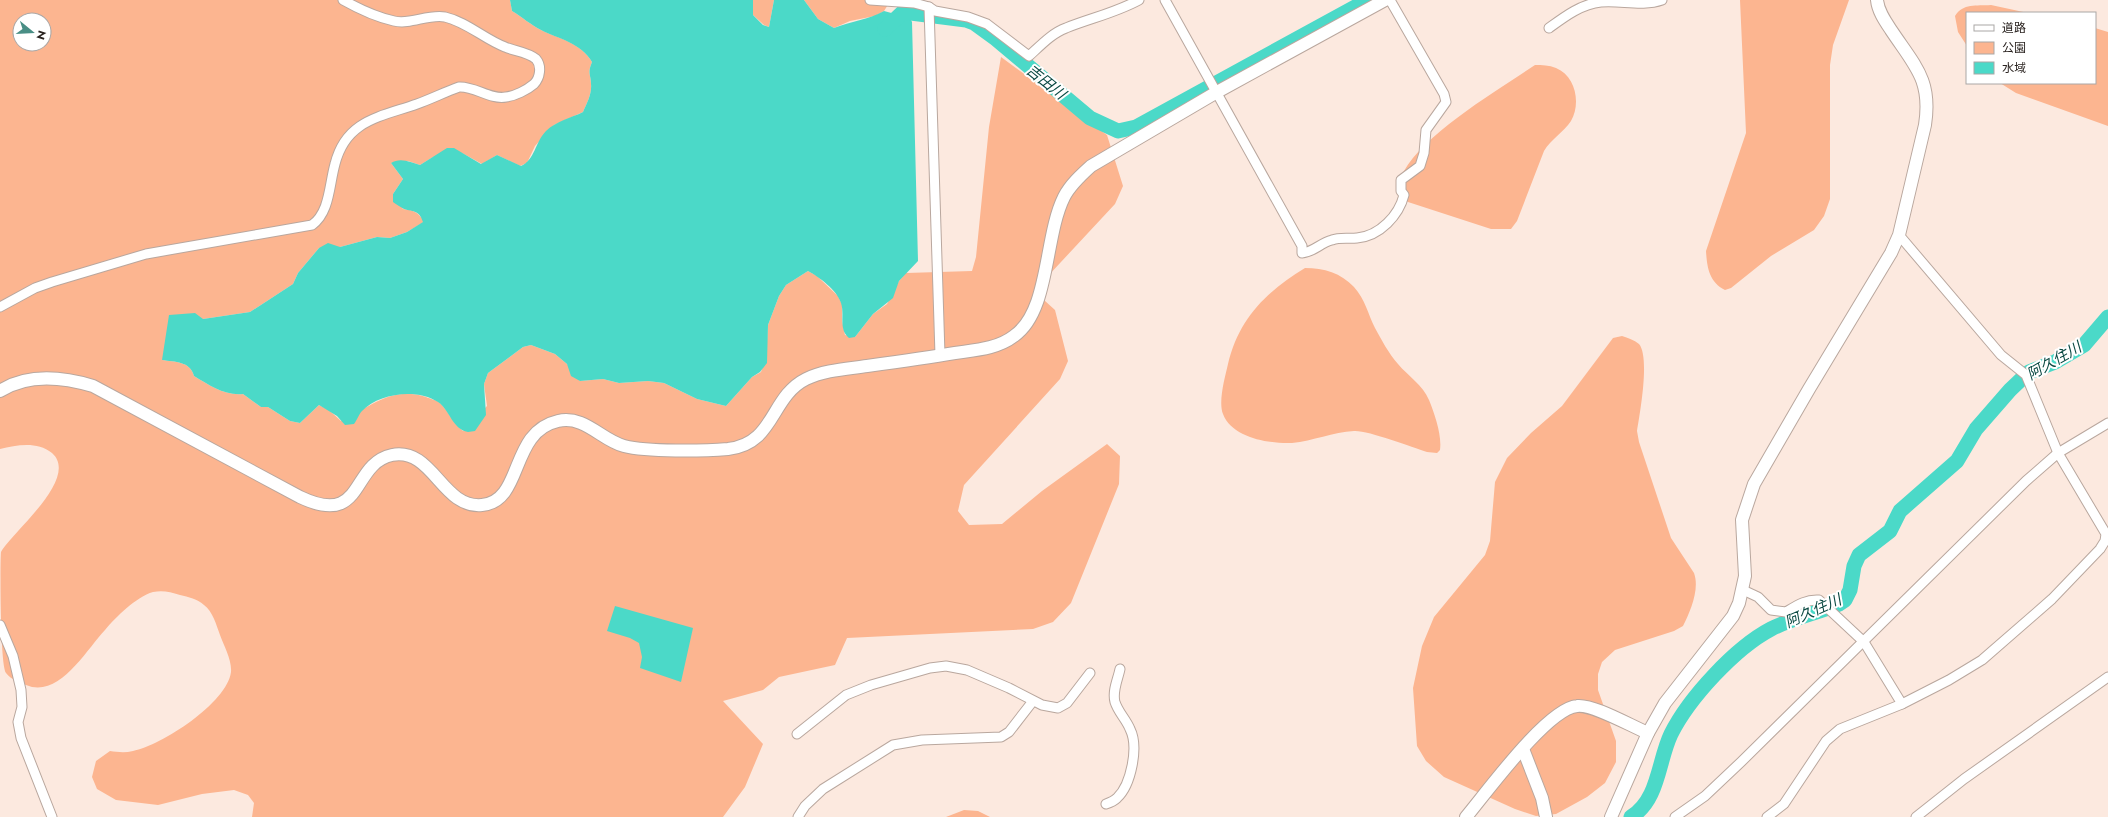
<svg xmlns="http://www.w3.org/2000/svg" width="2108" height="817" viewBox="0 0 2108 817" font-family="Jost,'Noto Sans JP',sans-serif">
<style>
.green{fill:#fcb590;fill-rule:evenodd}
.water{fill:#4bd9c8}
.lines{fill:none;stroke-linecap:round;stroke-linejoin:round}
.river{stroke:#4bd9c8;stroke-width:15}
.minor-casing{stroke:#b9a79e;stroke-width:11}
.tertiary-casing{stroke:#b9a79e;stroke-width:14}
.minor{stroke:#fff;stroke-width:9}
.tertiary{stroke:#fff;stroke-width:12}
.labels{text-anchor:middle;stroke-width:4;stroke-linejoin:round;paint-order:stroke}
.water-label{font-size:15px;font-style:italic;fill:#0b4a43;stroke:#fff}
</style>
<rect width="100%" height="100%" fill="#fce9df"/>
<g class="green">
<path d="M0,0h510l2,11c10,6 19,14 29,19 19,9 40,13 51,32 -5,12 -1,12 -1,22 1,10 -4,19 -8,28l-29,13 -19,21 -8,17 -7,3 -23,-11 -15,9 -20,-11 -29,4 -13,8 -12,-4 -17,2 12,16 -10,15 10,15c10,1 16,3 21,13l-17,10 -17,6 -13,-1 -37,10 -21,1 -21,25 -5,11 -43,28 -47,7 -41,41c13,2 28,1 32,16 15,9 31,20 49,18l18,13h7l22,14 10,2 19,-18 10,5 12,11c28,-13 50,-36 85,-24 4,2 11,3 14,6 9,9 13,20 23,28l24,-25 -3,-22 4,-11 35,-26 8,-2 24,9 12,10 13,17 23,-2 16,4 29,-2 16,2 33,16 29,7 26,-29 9,-5 5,-15 2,-32 11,-29 7,-11 22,-14 9,5 21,20 4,8v17l3,14 10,2 18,-23 14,-10 12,-23 7,-8 66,-2 4,-14 13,-130 12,-70 106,78 16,51 -8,18 -81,87 21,19 13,51 -8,18 -96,106 -6,26 11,14 33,-1 40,-33 65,-47 13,12 -1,28 -48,119 -18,19 -20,7 -186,9 -12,27 -56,12 -16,13 -40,11 40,43 -18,43 -22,30h-471l2,-14 -6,-8 -14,-5 -32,4 -44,11 -42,-5 -19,-11 -5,-12 4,-16 14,-10c7,1 15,2 23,0 29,-6 94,-48 98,-79 1,-12 -7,-26 -11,-37 -4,-11 -7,-23 -16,-30 -6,-6 -16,-8 -24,-10 -10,-3 -17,-5 -27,-3 -17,5 -37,25 -48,38 -19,20 -46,69 -79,55 -8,-3 -14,-5 -20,-12 -6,-7 -6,-113 -5,-121 12,-21 79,-74 51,-99 -15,-12 -35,-8 -52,-4zM20,20h24v24h-24z"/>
<path d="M753,0h21l-5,27 -5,-2 -11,-10z"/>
<path d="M804,0h87l-7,11 -9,5 -25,5 -16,7 -16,-9z"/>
<path d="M1740,0h109l-16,45 -3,20v134l-6,17 -10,14 -43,26 -40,32 -6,2c-16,-8 -18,-23 -19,-39l40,-118z"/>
<path d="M1991,5l37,8h-61v33l-9,-14 -3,-16c8,-13 21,-10 36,-11z"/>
<path d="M2095,28l13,4v94l-92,-33 -16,-10h95z"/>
<path d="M1535,65c7,0 14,0 21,3 20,8 25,36 15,53 -8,12 -20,18 -27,30l-27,70 -6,8h-20l-83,-27 -6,-4c-2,-10 -3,-17 2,-27 21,-38 94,-81 131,-106z"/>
<path d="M1305,268c19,0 36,5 49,19 11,12 14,27 21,41 6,11 14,26 23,36 10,12 25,21 31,36 6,15 13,35 11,50l-3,3 -10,-1c-15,-5 -60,-22 -73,-21 -21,1 -41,10 -62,12 -22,1 -60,-5 -69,-29 -5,-12 2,-37 5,-50 11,-46 38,-72 77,-96z"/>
<path d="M1622,336c6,2 12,4 17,8 11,13 1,69 -2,87l2,11 32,96 23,35c6,16 -4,39 -11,53l-9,5 -59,19 -13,12 -4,12v16l18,51v21l-11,21 -18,14 -31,17 -20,2 -21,-7 -71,-32 -18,-16 -9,-15 -4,-58 9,-42 12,-29 51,-62 5,-14 5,-59 12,-24 24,-25 31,-27 51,-68z"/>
<path d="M964,810l14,1 12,6h-44z"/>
</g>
<g class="water">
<path d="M510,0h243v15l10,10 6,2 5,-27h30l14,19 16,9c17,-7 34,-8 50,-17l26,7 2,4 6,239 -19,20 -6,17 -20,16 -18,23 -6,1c-11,-9 -4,-23 -8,-35 -4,-13 -22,-26 -33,-32l-22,14 -7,11 -11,29 -1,38 -7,9 -8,5 -26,29 -29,-7 -33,-16 -16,-2 -29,2 -16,-4 -23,2 -9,-5 -4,-12 -12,-10 -24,-9 -8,2 -35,26 -4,11 2,31 -11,16 -7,1c-16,-3 -18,-22 -30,-30 -21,-14 -59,-9 -76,9 -3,3 -5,9 -8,13l-9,1 -8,-9 -18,-11 -19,18 -10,-2 -22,-14h-7l-18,-13c-18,2 -34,-9 -49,-18 -4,-15 -19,-14 -32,-16l7,-45 26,-2 8,6 47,-7 43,-28 5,-11 21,-25 9,-5 12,4 37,-10 13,1 17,-6 16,-10c-4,-12 -9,-10 -19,-13 -4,-2 -8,-5 -11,-7v-8l10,-15 -12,-16c9,-6 20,-1 29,2l27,-17h7l27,16 16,-9 24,11c14,-6 14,-24 25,-35 10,-10 25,-13 37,-19 4,-9 9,-18 8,-28 0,-10 -4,-10 1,-22 -11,-19 -33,-23 -51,-32 -10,-5 -19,-13 -29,-19z"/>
<path d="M615,606l78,22 -12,54 -41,-14 2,-11 -3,-14 -9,-5 -23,-7z"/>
</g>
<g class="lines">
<g class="river">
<path d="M885,29l18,-17 63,8 8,3 22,16 94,79 28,13 18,-4 232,-127"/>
<path d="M1631,817c28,-17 27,-56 40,-83 18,-36 64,-86 100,-105 21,-11 46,-16 68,-25l6,-4 5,-10 4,-24 5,-11 31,-24 10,-20 57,-50 19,-32 34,-39 19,-18 26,-10 29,-17 24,-28"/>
</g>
<g class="minor-casing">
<g id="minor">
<path d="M870,0l44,3 15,4 6,4 33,6 19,7 42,32c11,-10 23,-23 37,-28 25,-10 49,-15 73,-28"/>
<path d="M1165,0l137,246v7c12,-1 18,-10 30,-13 8,-3 17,-1 25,-2 23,-2 42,-23 47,-43l-3,-4v-11l19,-14 4,-13 2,-23 20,-28 -2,-8 -54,-94"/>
<path d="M929,7l11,348"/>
<path d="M1549,28c15,-11 32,-24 52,-26 20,-2 41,5 61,-2"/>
<path d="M0,307l35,-19 17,-6 94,-28 166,-29c18,-13 17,-40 23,-61 11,-44 45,-47 82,-60 14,-5 28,-12 42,-17 16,-1 31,13 47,10 9,-1 21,-7 28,-13 6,-6 8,-18 2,-25 -8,-7 -22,-8 -31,-12 -21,-8 -38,-25 -60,-30 -18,-3 -34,8 -51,4 -18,-4 -35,-12 -51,-21"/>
<path d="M1743,590l15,7 13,13 15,2c10,-6 20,-13 33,-12l45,42 38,62"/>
<path d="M0,625l13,31 8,34 1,17 -4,15 3,16 31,79"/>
<path d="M797,734l49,-39 25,-10 59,-17 16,-2 21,4 42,18 33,17 16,3 9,-5 23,-30"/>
<path d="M1106,804c3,-1 8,-3 11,-6 14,-13 22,-51 13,-69 -4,-10 -12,-17 -15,-27 -3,-11 3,-23 5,-33"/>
<path d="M798,817l7,-11 18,-17 70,-44 29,-5 79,-3 8,-5 24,-31"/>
<path d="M1675,817l30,-21 36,-34 285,-281 32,-28 50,-30"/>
<path d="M1767,817l17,-13 42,-63 14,-12 62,-25 47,-24 33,-20 70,-61 48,-50 5,-8 1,-7 -48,-81 -32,-78 -25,-20 -102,-120"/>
<path d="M1916,817l48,-38 144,-102"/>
</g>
</g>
<g class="tertiary-casing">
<g id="tertiary">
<path d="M0,391c28,-18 63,-14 93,-5l207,111c65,31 50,-33 92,-42 41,-8 50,54 90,50 42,-4 27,-73 76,-84 27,-6 43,19 66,25 24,6 79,5 104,3 47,-5 42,-52 78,-70 19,-9 41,-10 61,-13 29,-4 58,-8 88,-13 20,-3 42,-4 59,-17 36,-25 30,-99 50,-139 6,-12 17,-22 27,-31l126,-74 168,-92"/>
<path d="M1523,749l19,49 4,19"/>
<path d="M1466,817c21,-25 81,-108 111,-111 16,-2 54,20 71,27"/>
<path d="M1611,817l37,-84 17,-30 68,-87 6,-13 6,-27 -3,-56 12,-36 55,-95 82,-136 8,-18 26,-110c7,-45 -10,-59 -34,-95 -6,-9 -13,-19 -14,-30"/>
</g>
</g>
<use href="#minor" class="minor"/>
<use href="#tertiary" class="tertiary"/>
</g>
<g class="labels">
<g class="water-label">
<text transform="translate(1046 82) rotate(39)" y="5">吉田川</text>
<text transform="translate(2054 361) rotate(-30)" y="5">阿久住川</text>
<text transform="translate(1813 611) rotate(-24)" y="5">阿久住川</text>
</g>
</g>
<rect x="1966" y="12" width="130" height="72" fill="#ffffff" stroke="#aaa7a6"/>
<rect x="1974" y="25" width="20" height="6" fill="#ffffff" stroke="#aaa7a6"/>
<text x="2002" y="32" font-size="12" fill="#2a2320">道路</text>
<rect x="1974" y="42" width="20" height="12" fill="#fcb590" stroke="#aaa7a6"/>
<text x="2002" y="52" font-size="12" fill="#2a2320">公園</text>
<rect x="1974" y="62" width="20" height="12" fill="#4bd9c8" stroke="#aaa7a6"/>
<text x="2002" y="72" font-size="12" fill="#2a2320">水域</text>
<g transform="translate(32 32) rotate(108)"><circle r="19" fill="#ffffff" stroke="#aaa7a6"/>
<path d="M0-3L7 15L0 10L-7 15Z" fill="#498e85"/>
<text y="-6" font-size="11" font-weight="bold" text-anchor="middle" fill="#2a2320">N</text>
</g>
</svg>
